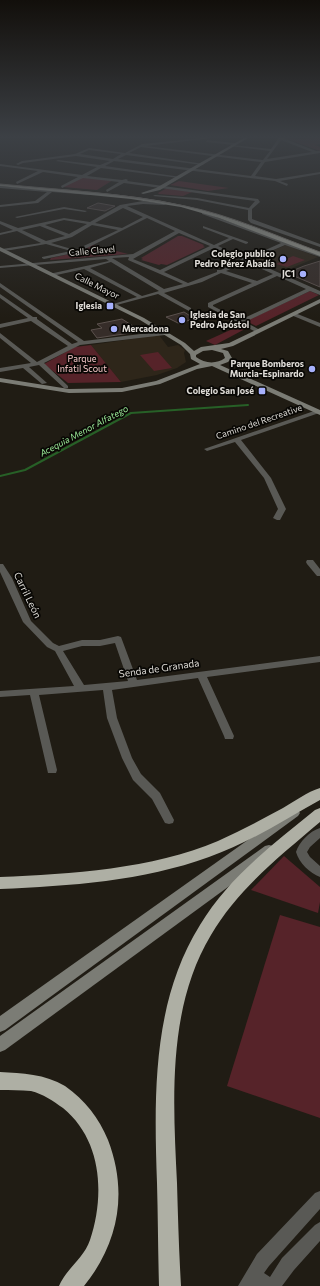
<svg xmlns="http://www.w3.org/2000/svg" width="320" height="1286" viewBox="0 0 320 1286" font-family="Commissioner,sans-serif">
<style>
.built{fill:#2e261a}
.green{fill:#562329}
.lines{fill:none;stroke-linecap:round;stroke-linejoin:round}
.stream{stroke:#276027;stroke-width:2}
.building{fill:#362d29;stroke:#5b514d}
.street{fill:#595955;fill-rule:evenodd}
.secondary{fill:#7b7c75;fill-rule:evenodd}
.primary{fill:#96978e;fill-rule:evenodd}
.highway{fill:#aeafa4;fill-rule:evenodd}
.tram{stroke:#77736c;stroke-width:1}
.poi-dot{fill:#a7b1fc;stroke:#080704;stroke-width:1.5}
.labels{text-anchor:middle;stroke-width:3.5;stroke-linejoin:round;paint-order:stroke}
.far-street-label{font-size:9px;fill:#dfdcd7;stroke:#080704}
.far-poi-label{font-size:9px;font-weight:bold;fill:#dfdcd7;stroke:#080704;text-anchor:end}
.far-park-label{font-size:9px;fill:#f9c9cb;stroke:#080704}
.far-water-label{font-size:9px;font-style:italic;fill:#9cec99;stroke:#080704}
.street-label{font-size:10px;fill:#dfdcd7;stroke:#080704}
</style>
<rect width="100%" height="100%" fill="#201c14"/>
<g class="built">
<path d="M286,245l32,12 -36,15 -29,-13z"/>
<path d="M159,335l9,12 10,-2 7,5 -1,3 2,9 -9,6 -20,7 -36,7 -30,-37z"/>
</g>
<g class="green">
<path d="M285,138l16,1 19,-1v6l-5,1 5,2v4z"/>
<path d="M84,176l29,4 -16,10 -34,-3z"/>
<path d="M179,181l50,7 -21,3 -38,-6z"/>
<path d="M167,188l25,4 -9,4 -24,-2 -1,-1z"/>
<path d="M178,236h4l22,9 -1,1 2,1 -38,18 -6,-1 -2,1 -18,-5 2,-1 -2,-1z"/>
<path d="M93,245l35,9 -78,6 1,-2 28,-6z"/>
<path d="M293,256l12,4 -18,7 -11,-3z"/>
<path d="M310,291l9,4 -63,31 -10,-5z"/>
<path d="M237,327l8,2 -30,16 -9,-4z"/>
<path d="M91,345l30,37 -53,1 -24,-19 31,-17z"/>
<path d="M158,352l14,16 -18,3 -14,-16z"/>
<path d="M284,856l36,31v15l-2,11 -67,-23z"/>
<path d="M280,915l40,12v191l-93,-32z"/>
</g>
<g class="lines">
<path class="stream" d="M0,476l25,-6 106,-57 117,-8"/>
</g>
<g class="building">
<path d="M98,203l17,3 -10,5 -18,-3z"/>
<path d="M320,261v26l-33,-14 17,-7z"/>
<path d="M184,312l11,7 -17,4 -12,-6z"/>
<path d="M122,319l11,7 -3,1 7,5 -40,6 -6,-8 11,-2 -5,-4z"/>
</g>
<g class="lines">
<g class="street">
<path d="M203,138h8l-65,8 117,14 7,-9 -40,-5 2,-1 39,4 7,-10 -1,-1h6l33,13h4v2l-55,9 -10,14 21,3 44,-7v2l-40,7 8,3 -1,2 -12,-5 -161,-20 -9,5 76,11 -2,1 -78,-10 -14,8 35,4 4,-1 2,1 -1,1 131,18 2,3 -8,7v10l68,25v3l-69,-24 -3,-3v-10l-51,-10 -44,-4 2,-1 42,3 52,10 6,-7 -131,-18 -17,9 -1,-2 13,-8 -36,-4 -21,10 -1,-2 17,-9 -35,-5 -26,12 -1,-2 22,-11 -38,-5v-2l82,11 15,-8 -41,-6 2,-1 42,5 10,-4 -34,-5 -53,7 -5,2 -2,-1 6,-3 53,-7 14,-6 36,5 17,-9zM281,140l31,12 -45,7zM141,147l120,15 -10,14 -133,-17 8,-4 76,10 2,-1 -75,-11zM89,150l32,4 -8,5 -33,-5z"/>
<path d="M207,140l27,3 2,1 -2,1 -28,-3z"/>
<path d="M0,186l90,7 2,1 -2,1 -38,-3 -14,11 -38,4v-2l35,-4 12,-9 -47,-4z"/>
<path d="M143,201l23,3 -2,1 -21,-1 -16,2 87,39 15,-7 -26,-10v-2l45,16v1l-2,1 -13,-5 -15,7 28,13 35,-16 -79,-29v-2l118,42v3l-35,-12 -35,15 70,31v4l-10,-4 -65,31 15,8 1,1 -3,2 -50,-26v-4l44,-20 -31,-10 -19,9 -38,11 27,15v2l-2,1 -31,-17 -45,12v-2l24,-7 -53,-28 -32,7 -3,-2 60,-13 -3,-2 -106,9v-2l133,-12 42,-23 -28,-13 -68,34 -35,7 -2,-1v-1l29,-6 -25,-7 -35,6 -11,1 2,-2 39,-6 -24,-12 -17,4v-2l13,-3 -13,-6v-3l18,7 46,-10 26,4 30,-17zM123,208l20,9 -21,11 -27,-5zM64,220l23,4 -18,10 -24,-9zM92,225l26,5 -43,20 -24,-7 21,-6zM40,226l25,10 -19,5 -24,-11zM179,233l31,13 -50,24 -27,-11zM214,248l28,12 -21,10h-4v2l-29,11 -24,-11zM129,257l-1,3 55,24 -19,5 -52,-31zM111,262l48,29 -17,5 -52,-28zM246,262l27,12 -16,7 -31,-10zM277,276l29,13 -66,31 -27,-14v-1z"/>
<path d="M64,207l23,4 -2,1 -21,-3 -47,9 -2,-1z"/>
<path d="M0,283l84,58 81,-10 3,2 -3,2 -85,10 -36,18 24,23v2h-4l-25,-23 -10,2 18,16 -5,1 -19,-16 -23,4v-4l31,-5 -31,-25v-5l37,29 31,-16 -37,-25 -31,7v-4l28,-6 -28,-20v-4l33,23h4v2l35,25 6,-2 -78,-55z"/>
<path d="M291,313h4l25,10v4l-29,-12z"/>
<path d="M317,410l2,1v2l-78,27 30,38 15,31 -6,11h-3l-4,-2 5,-9 -14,-31 -29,-36 -28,9 -3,-2z"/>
<path d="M307,560h6l7,9v7h-3l-10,-12 -1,-2z"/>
<path d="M0,564h3l9,14 19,43 22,22 6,3 23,-6h18l18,-4 3,1 16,43 183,-24v6l-113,15 27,59 -1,3h-8l-1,-3 -26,-58 -86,12 5,28 15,40 9,16 19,19 14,27 -1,3 -4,1 -4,-1 -13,-24 -19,-19 -11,-22 -15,-40 -4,-28 -64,5 18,75 -1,3h-8l-18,-78 -30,2v-6l74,-5 -19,-35 -8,-4 -24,-25 -23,-50zM115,643l13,38 -44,4 -21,-34 19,-5h18z"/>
<path d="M320,828v10l-10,9 -3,5 3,5 10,9v11c-10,-4 -21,-14 -24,-25 3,-10 14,-21 24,-24z"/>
<path d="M320,1191v18l-51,57 -5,7 6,4 12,-19 33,-33 5,-3v19l-26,29 -12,16h-44l19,-32 58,-61z"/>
</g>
<g class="secondary">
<path d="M244,138h4l-88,52 -17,4 -2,-1 15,-5z"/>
<path d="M0,247l144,71 41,25 9,8 7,-4 28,-4 91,-44v4l-87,43 -12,3 7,2 4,7 -4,4 -8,3 100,45v5l-108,-49 -15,3 -37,15 -38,8 -53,1 -69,-11v-4l69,11 53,-1 34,-7 44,-17 -9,-5 -1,-5 -9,-9 -41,-25 -140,-69zM212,350l11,3 2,5c-8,6 -20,6 -29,-1v-2l7,-4z"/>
<path d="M294,808l4,2 2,3 -2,3 -293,214 -5,2v-16l290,-206z"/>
<path d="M269,845l4,1 2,4 -2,4 -268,196 -5,2v-16l265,-190z"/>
</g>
<path class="primary" d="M0,184c60,6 123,8 182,21 47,10 93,30 138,47v4l-101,-38 -38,-11 -50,-8 -131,-13z"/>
<g class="highway">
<path d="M320,788v12c-36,20 -71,43 -111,57 -66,24 -139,29 -209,32v-12c71,-3 152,-8 218,-36 22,-10 43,-21 65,-33 12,-7 24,-16 37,-20z"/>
<path d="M320,808v14c-40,34 -82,67 -109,113 -44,73 -38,166 -34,248 1,34 2,69 4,103h-22c-1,-34 -1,-69 -2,-103 -3,-87 -5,-181 43,-258 28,-47 73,-81 115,-115z"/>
<path d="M0,1072c22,1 45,2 65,14 20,14 34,32 43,54 20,52 11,103 -24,146h-25c7,-17 25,-28 31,-46 15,-45 12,-100 -27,-132 -10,-7 -20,-14 -32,-17 -10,-1 -21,-1 -31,-1z"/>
</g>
<path class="tram" d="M0,184c62,6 124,9 185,22 46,9 91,30 135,46"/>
</g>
<linearGradient id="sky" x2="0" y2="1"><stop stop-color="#120f0b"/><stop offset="0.43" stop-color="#3c4045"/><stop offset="1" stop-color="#3c4045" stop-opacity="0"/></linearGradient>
<rect width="320" height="318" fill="url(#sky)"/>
<g class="poi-dot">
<circle cx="283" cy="259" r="4"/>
<circle cx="303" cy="274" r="4"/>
<rect x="106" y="302" width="8" height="8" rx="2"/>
<circle cx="182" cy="320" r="4"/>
<circle cx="114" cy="329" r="4"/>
<circle cx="312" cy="369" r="4"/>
<rect x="258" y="387" width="8" height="8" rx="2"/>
</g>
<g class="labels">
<g class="far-street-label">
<text transform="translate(92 251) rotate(-5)" y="3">Calle Clavel</text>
<text transform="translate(97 286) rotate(26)" y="3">Calle Mayor</text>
<text transform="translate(259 422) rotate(-19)" y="3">Camino del Recreative</text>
</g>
<g class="far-poi-label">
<text x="275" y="257">Colegio publico<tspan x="275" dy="10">Pedro Pérez Abadía</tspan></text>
<text x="295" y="277">JC1</text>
<text x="102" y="309">Iglesia</text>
<text x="190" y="318" text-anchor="start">Iglesia de San<tspan x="190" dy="10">Pedro Apóstol</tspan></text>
<text x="122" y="332" text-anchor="start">Mercadona</text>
<text x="304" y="367">Parque Bomberos<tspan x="304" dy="10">Murcia-Espinardo</tspan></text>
<text x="254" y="394">Colegio San José</text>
</g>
<g class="far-park-label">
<text x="82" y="362">Parque<tspan x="82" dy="10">Infatil Scout</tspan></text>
</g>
<g class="far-water-label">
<text transform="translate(84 431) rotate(-28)" y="3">Acequia Menor Alfatego</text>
</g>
<g class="street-label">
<text transform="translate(28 595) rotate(64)" y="4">Carril León</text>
<text transform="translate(159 668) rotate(-8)" y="4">Senda de Granada</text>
</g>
</g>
</svg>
